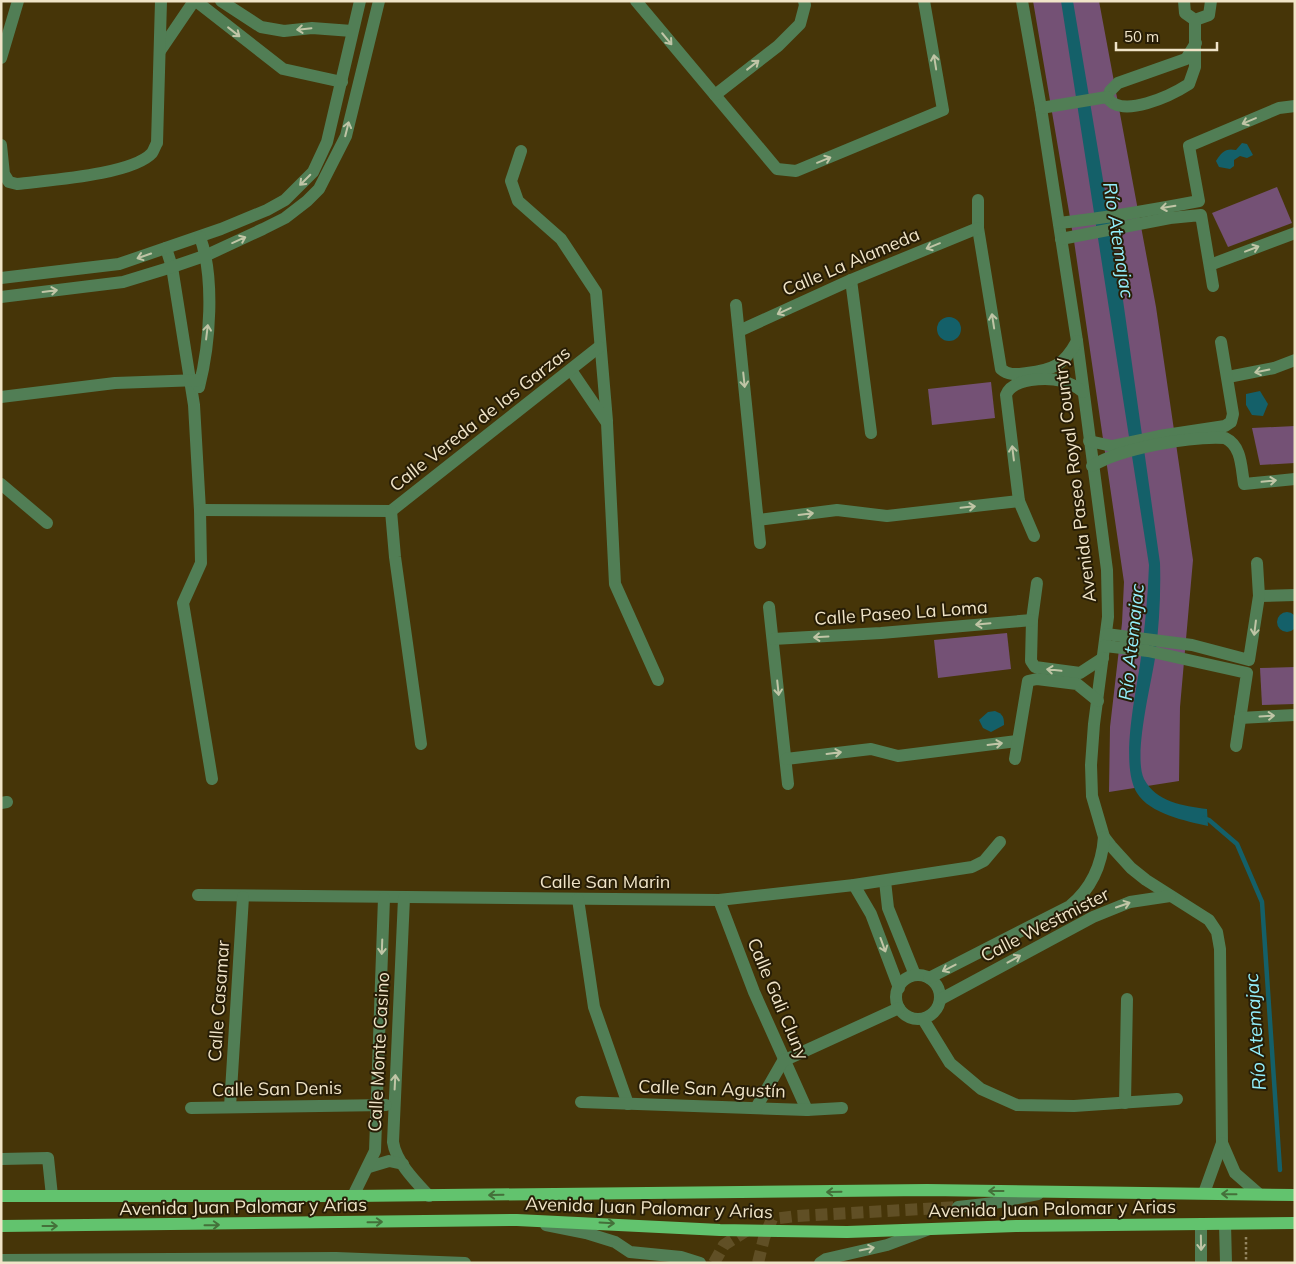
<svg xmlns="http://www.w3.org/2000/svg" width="1296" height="1264" viewBox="0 0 1296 1264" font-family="Mulish,sans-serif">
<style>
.green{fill:#745175}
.water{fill:#146069}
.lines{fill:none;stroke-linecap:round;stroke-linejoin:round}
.stream{stroke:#146069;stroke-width:4.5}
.minor-tunnel{stroke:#604f25;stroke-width:12;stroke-dasharray:12 6;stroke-linecap:butt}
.path{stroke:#948661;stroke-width:2.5;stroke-dasharray:2.5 2.5;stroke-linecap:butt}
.minor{stroke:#517e55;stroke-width:12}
.major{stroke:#62c36e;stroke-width:12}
.oneway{stroke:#c0c5a6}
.oneway2{stroke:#44703a}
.labels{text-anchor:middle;stroke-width:4;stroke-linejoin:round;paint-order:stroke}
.street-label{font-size:18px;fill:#f0e4c8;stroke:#271d06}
.water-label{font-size:19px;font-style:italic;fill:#93effb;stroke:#271d06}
</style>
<rect width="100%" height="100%" fill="#463508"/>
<g class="green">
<path d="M1033,1h66l57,306 37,253 -13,147 -1,74 -70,11 1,-65 12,-104 2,-41 -50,-341z"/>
<path d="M1277,187l15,36 -64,24 -16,-34z"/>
<path d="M991,382l4,36 -63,7 -4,-36z"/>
<path d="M1295,426v37l-35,2 -8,-37z"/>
<path d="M1007,633l4,36 -73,9 -4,-38z"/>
<path d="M1295,667v37l-33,1 -2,-37z"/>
</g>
<g class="water">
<path d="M1061,1h12l49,292 38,270c1,32 -1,64 -5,95 -4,27 -22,98 -11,121 12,23 39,27 63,30l1,17c-22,-5 -58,-12 -71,-33 -18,-29 0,-103 4,-136 4,-31 7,-61 8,-92z"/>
<path d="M1242,143l5,1 6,11 -6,3 -7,-2 -6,4v6l-4,3 -11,-2 -3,-6c6,-9 9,-13 20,-11z"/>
<circle cx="949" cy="329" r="12"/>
<path d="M1260,391l8,13 -5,12 -11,-1 -6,-10v-11z"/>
<circle cx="1287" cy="622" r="10"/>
<path d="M995,711c8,3 9,6 9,14l-13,7 -8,-4 -4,-8 9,-8z"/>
</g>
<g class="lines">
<path class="stream" d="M1204,818l5,2 28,24 25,58 18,268"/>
<g class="minor-tunnel">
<path d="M714,1263l10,-18 25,-16"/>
<path d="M758,1263l6,-25 8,-19 25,-3 161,-9"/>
</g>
<path class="path" d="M1246,1237v26"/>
<g class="minor">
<path d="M196,1l87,68 59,13"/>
<path d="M221,1l40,26 23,4 28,-3 40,3"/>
<path d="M636,1l141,168 19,2 147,-61 -19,-109"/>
<path d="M1022,1l19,107 36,233 30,229 1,47 -14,107 -3,41 1,31 12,41 7,9 20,22 15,12 63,40 8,12 3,17 2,194 13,30 24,21"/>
<path d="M1184,1l1,12 10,7 14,-5 2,-14"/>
<path d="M160,51l34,-50"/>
<path d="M1,58l17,-57"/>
<path d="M1110,91l8,-8 68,-24 10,-16"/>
<path d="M715,95l63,-49 22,-22 5,-19 -1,-4"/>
<path d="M1107,97c14,23 65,-2 82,-13l6,-17v-47"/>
<path d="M1041,108l66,-11"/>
<path d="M1,145l3,29 5,8 8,2c31,-4 115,-9 135,-31 2,-3 3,-7 5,-10l4,-142"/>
<path d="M521,151l-10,30 7,20 43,38 35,53 11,129"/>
<path d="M978,200v28l23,141c8,7 16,5 26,4 26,-3 37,-8 50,-32"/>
<path d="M1059,223c47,-5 93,-13 140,-22l-10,-55 90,-38 16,-2"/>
<path d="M1061,239l109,-21 31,-3 12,71"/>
<path d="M166,248l6,19 22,138 6,105 1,53 -18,40 29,176"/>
<path d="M1210,265l85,-32"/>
<path d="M1,278l118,-14 102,-35 46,-19 18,-10 28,-28 14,-30 33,-141"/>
<path d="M851,280l20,153"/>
<path d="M1,297l122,-15 49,-15 35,-12 56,-26 22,-11 22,-17 12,-12 27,-53 33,-135"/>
<path d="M736,305l24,238"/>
<path d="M739,331l112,-51 127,-52"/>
<path d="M571,370l36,53 8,161 43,96"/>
<path d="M1228,377l46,-9 21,-8"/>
<path d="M199,387c11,-43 16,-109 1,-150"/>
<path d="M1,397l114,-14 85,-3"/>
<path d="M1089,441l23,5 47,-10 66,-10 6,-4 2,-8 -12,-72"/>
<path d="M1092,466c29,-18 99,-30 133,-28 17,8 16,29 19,46l51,-5"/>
<path d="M1,484l46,39"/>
<path d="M200,510l191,1 208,-164"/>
<path d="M391,511l4,46 26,187"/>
<path d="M758,520l79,-10 50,6 132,-15"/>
<path d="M1034,536l-15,-35 -13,-106c6,-17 41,-18 56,-14 8,2 15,6 21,11"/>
<path d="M1037,583l-5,37 -1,41 4,6 45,6 23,-15"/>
<path d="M1259,596l36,-1"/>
<path d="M769,607l19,177"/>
<path d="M1106,634l86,11 57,15 10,-64 -2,-33"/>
<path d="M773,639l108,-6 151,-13"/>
<path d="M1105,646l43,5 99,22 -11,73"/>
<path d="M1240,718l55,-3"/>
<path d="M786,759l85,-10 27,7 119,-15"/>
<path d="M1015,759l13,-78 9,-2 40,5 21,17"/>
<path d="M1,803l6,-1"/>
<path d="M885,881l3,27 27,67"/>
<path d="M854,885l17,29 28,74"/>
<path d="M198,895l521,5 135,-15 118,-18 12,-6 16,-19"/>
<path d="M404,898l-11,244c3,20 22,39 36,54"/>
<path d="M578,899l16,108 34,97"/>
<path d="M719,900l35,92 53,118"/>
<circle cx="918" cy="997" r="22"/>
<path d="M929,978l141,-72c22,-18 32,-41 34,-69"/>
<path d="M941,999l152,-82 37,-15 40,-6"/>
<path d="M923,1019l27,44 31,26 36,16 57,1 103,-7"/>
<path d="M581,1102l226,8 35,-2"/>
<path d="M1125,1103l2,-104"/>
<path d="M230,1107l13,-210"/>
<path d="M191,1108l195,-3"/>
<path d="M756,1108l27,-47 116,-53"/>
<path d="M1,1159l47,-1 4,38"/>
<path d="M369,1167l20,-6 14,3"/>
<path d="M1204,1193l18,-50"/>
<path d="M353,1196l22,-45 9,-253"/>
<path d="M958,1207l36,-4 44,-9"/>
<path d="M1201,1224v39"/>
<path d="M1225,1224l1,39"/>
<path d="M546,1225l40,8 29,9 15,10 51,5 19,6"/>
<path d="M1,1260l335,-2 129,5"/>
<path d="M820,1263l6,-4 61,-14 40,-15"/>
</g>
<g class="major">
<path d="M1,1196h352l574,-6 368,5"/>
<path d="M1,1226l516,-6 203,10 127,2 169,-6 279,-3"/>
</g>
</g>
<defs><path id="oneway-shaft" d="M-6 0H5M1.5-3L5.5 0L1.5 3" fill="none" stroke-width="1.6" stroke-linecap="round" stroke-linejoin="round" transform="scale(1.25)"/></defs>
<g class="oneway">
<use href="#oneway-shaft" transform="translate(304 29) rotate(174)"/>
<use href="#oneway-shaft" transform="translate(234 32) rotate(38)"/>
<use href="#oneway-shaft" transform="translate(667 39) rotate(50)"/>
<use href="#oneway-shaft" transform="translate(935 62) rotate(-99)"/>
<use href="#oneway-shaft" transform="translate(753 65) rotate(-38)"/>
<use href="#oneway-shaft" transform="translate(1249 121) rotate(157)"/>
<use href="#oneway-shaft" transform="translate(347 129) rotate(-76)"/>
<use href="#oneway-shaft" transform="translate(824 160) rotate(-22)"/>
<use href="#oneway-shaft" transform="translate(305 180) rotate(135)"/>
<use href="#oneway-shaft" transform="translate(1168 207) rotate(171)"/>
<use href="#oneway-shaft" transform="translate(239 240) rotate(-24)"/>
<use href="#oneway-shaft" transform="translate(933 246) rotate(158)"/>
<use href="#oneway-shaft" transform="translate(1252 249) rotate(-21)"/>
<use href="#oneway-shaft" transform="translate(144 256) rotate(161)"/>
<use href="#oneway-shaft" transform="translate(50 291) rotate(-7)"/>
<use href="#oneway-shaft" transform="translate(784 311) rotate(155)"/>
<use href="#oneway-shaft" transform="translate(993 321) rotate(-99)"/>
<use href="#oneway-shaft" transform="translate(207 332) rotate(-83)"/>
<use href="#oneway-shaft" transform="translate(1262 371) rotate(169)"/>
<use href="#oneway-shaft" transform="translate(744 380) rotate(84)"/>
<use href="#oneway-shaft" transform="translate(1013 453) rotate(-97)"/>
<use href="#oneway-shaft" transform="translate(1269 481) rotate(-6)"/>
<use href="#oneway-shaft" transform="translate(968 507) rotate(-6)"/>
<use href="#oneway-shaft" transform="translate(806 514) rotate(-7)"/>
<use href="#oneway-shaft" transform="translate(983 624) rotate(175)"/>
<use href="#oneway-shaft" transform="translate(1255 628) rotate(97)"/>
<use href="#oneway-shaft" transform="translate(821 637) rotate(177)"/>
<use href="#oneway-shaft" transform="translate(1054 670) rotate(-174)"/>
<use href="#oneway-shaft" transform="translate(778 688) rotate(84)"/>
<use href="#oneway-shaft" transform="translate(1267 716) rotate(-3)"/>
<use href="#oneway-shaft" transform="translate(995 744) rotate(-7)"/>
<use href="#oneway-shaft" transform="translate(834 753) rotate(-7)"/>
<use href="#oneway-shaft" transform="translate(1123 905) rotate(-19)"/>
<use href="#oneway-shaft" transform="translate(883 945) rotate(70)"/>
<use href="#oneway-shaft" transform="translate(382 947) rotate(92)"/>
<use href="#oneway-shaft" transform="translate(1014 959) rotate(-29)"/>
<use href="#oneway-shaft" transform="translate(949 968) rotate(153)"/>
<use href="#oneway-shaft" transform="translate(395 1082) rotate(-87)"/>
<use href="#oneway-shaft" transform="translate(1201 1243) rotate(89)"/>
<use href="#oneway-shaft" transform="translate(867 1249) rotate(-11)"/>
</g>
<g class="oneway2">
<use href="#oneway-shaft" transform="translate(996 1191) rotate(-180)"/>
<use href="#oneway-shaft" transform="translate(834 1192) rotate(179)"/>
<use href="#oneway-shaft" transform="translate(1229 1194) rotate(-179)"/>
<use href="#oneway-shaft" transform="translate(496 1195) rotate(179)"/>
<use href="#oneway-shaft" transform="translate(375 1222) rotate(-1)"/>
<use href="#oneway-shaft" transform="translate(607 1223) rotate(3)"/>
<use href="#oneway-shaft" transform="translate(212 1225) rotate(-1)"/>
<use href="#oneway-shaft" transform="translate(50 1226)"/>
</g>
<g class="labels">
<g class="street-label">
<text transform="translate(851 262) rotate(-23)" y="6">Calle La Alameda</text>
<text transform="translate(480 419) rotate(-38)" y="6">Calle Vereda de las Garzas</text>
<text transform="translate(1075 480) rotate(-97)" y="6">Avenida Paseo Royal Country</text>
<text transform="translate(901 613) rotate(-4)" y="6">Calle Paseo La Loma</text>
<text x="605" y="888">Calle San Marin</text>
<text transform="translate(1045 925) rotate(-27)" y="6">Calle Westmister</text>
<text transform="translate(778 999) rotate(67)" y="6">Calle Gali Cluny</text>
<text transform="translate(219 1001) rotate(-86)" y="6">Calle Casamar</text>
<text transform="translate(379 1052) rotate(-87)" y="6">Calle Monte Casino</text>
<text transform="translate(277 1089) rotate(-1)" y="6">Calle San Denis</text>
<text transform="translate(712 1089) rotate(2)" y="6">Calle San Agustín</text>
<text transform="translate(243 1207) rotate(-1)" y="6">Avenida Juan Palomar y Arias</text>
<text transform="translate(649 1208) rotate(2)" y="6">Avenida Juan Palomar y Arias</text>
<text transform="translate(1052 1209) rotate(-1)" y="6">Avenida Juan Palomar y Arias</text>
</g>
<g class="water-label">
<text transform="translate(1119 240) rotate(81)" y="7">Río Atemajac</text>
<text transform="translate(1131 642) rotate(-84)" y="7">Río Atemajac</text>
<text transform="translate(1255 1032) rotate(-94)" y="7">Río Atemajac</text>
</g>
</g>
<rect width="1296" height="1264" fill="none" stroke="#f0e4c8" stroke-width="5"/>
<path d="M1116 42v8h101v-8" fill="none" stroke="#f0e4c8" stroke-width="2.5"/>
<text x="1124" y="42" font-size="15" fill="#f0e4c8" stroke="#271d06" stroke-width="4" paint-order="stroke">50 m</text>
</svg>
